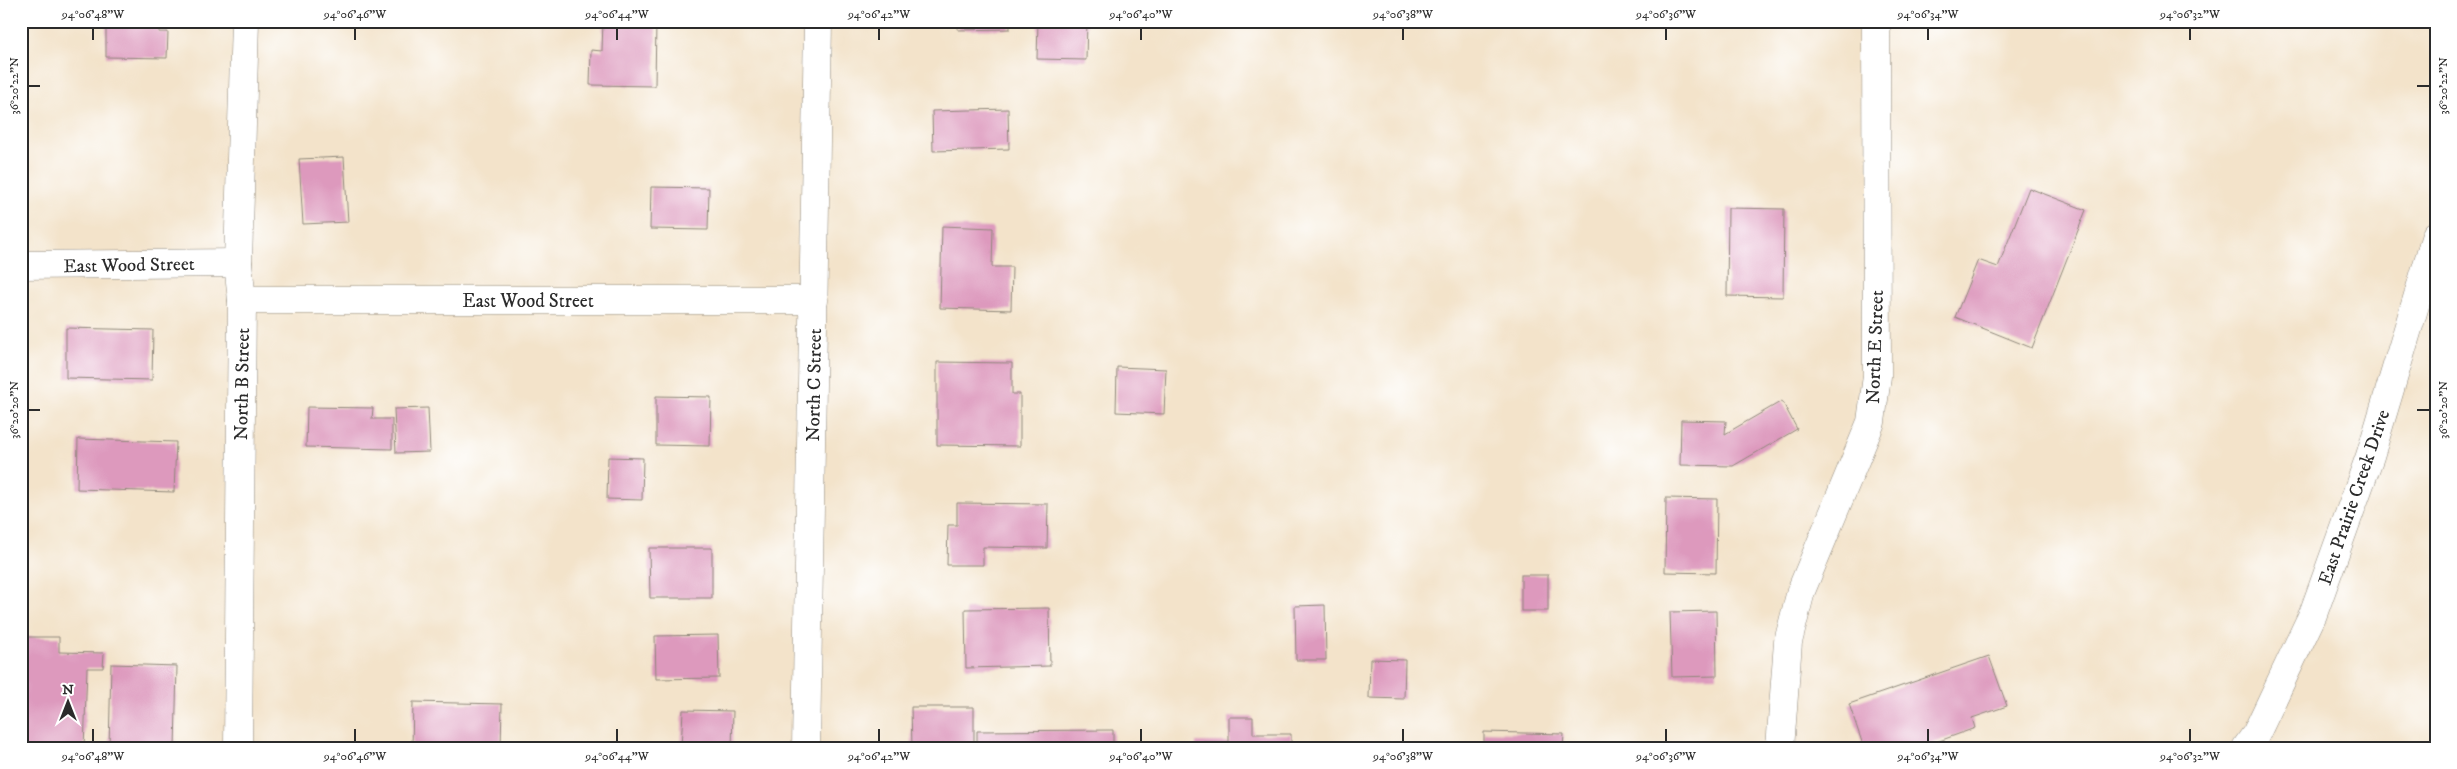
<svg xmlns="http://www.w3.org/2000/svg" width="2457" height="769" viewBox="0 0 2457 769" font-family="'IM FELL DW Pica',serif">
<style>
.building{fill:#dd99bd}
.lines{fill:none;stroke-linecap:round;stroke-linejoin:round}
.street-casing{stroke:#8f877a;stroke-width:29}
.secondary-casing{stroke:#8f877a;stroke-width:29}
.street{stroke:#fff;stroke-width:28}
.secondary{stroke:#fff;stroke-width:28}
.ticks{fill:none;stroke:#2b2b2b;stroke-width:2}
.labels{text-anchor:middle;stroke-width:4;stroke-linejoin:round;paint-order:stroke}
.street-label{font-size:19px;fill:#2b2b2b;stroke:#fff}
.neatline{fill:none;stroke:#2b2b2b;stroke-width:2}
.ticks-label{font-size:12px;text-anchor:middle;fill:#2b2b2b}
</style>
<rect width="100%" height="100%" fill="#fff"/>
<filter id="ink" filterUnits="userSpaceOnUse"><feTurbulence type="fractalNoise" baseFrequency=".02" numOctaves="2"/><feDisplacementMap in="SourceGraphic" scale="10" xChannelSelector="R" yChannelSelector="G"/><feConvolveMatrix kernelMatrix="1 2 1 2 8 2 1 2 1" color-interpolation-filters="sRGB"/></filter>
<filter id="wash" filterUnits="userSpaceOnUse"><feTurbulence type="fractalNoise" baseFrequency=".0096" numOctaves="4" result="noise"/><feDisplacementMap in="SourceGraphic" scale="20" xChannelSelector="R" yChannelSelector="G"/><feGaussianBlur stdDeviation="1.12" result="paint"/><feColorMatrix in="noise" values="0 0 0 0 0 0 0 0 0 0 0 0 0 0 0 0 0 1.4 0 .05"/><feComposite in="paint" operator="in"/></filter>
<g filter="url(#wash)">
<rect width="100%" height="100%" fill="#f3e3ca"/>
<g id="blocks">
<g class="building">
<path d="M106,21h53v11h9l-1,26 -61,-1z"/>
<path d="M603,21l53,1 -1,64 -65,-1 1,-35 11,1z"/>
<path d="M958,21h52v8l-52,1z"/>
<path d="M1038,21h49l-1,39 -49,-1z"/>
<path d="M1008,109l1,40 -76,2 -1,-40z"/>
<path d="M344,157l4,65 -45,2 -4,-65z"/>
<path d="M651,187l58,1 -1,42 -58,-1z"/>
<path d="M2029,188l57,22 -54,138 -77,-31 23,-57 20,7z"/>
<path d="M1728,208l56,1 -1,88 -56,-1z"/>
<path d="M942,226l51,2 -1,39h20l-1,43 -71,-2z"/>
<path d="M66,328l87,2 -1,50 -86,-2z"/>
<path d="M937,362l75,1v31h8v52l-83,-1z"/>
<path d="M1117,367l49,2 -2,45 -48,-2z"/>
<path d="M656,396l55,1 -1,49 -54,-1z"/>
<path d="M1782,401l15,28 -64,37 -53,-1 1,-45 45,1 -1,13z"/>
<path d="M307,407l66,1 -1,11h20v30l-86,-2z"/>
<path d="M428,408l2,44 -34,1 -2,-44z"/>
<path d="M78,439l98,3 -2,50 -97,-3z"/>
<path d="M608,457l35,1 -1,42 -35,-1z"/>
<path d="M1666,498l51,1 -1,74 -51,-1z"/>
<path d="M957,503l91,1 -1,44 -64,-1v18h-36l1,-40h9z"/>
<path d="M649,548h63v50h-62z"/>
<rect x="1521" y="575" width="27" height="36"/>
<path d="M1325,605l1,55h-30l-1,-54z"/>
<path d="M1049,608l1,58 -84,2 -1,-59z"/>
<path d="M1716,611l1,65 -45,1 -2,-65z"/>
<path d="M718,635l1,43 -63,1 -1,-43z"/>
<path d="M21,637h38v15l45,1 -1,15h-16l-3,80h-63z"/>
<path d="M1989,656l18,50 -35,12 3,10 -55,20h-56l-15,-44z"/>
<path d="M1370,659l35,1 -1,39 -35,-1z"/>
<path d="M111,664l66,2 -2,82h-66z"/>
<path d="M413,702l89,2 -1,44h-89z"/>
<path d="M911,707h63v41h-62z"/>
<path d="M683,710l50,1 -1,37h-51z"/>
<path d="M1229,717h24v17h38v14h-95v-6h33z"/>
<path d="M1113,730v18h-136v-17z"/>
<path d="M1484,732l80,2 -1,14h-79z"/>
</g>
</g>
</g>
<g filter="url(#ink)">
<use href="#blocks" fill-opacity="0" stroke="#8f877a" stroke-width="1"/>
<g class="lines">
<g class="street-casing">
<g id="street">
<path d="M21,265l217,-2"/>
<path d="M242,300h572"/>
<path d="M238,748l4,-448 -4,-37 7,-242"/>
<path d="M806,748l12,-727"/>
<path d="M1780,748l8,-106 13,-51 70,-169 6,-46 -1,-355"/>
</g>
</g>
<g class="secondary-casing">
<path id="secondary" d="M2246,748l10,-14 57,-120 57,-158 66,-221"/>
</g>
<use href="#street" class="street"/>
<use href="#secondary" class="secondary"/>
</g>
</g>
<path class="ticks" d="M93,28v12M355,28v12M617,28v12M879,28v12M1141,28v12M1403,28v12M1666,28v12M1928,28v12M2190,28v12M28,86h12M2417,86h13M28,410h12M2417,410h13M93,729v13M355,729v13M617,729v13M879,729v13M1141,729v13M1403,729v13M1666,729v13M1928,729v13M2190,729v13"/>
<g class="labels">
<g class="street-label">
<text transform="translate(129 264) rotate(-1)" y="7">East Wood Street</text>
<text x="528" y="307">East Wood Street</text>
<text transform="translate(1874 347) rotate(-88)" y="7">North E Street</text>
<text transform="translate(241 384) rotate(-89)" y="7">North B Street</text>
<text transform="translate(813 385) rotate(-89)" y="7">North C Street</text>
<text transform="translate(2353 497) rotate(-71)" y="7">East Prairie Creek Drive</text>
</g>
</g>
<rect width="2457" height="769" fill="none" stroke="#fff" stroke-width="55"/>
<g transform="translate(68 702)" stroke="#ffffff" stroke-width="4" paint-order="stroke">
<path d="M0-4L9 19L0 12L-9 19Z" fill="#2b2b2b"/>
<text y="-8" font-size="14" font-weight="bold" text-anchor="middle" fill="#2b2b2b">N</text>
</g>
<rect x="28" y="28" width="2402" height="714" class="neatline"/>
<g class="ticks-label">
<text x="93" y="18">94°06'48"W</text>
<text x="355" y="18">94°06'46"W</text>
<text x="617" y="18">94°06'44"W</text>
<text x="879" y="18">94°06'42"W</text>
<text x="1141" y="18">94°06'40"W</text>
<text x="1403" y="18">94°06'38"W</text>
<text x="1666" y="18">94°06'36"W</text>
<text x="1928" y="18">94°06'34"W</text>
<text x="2190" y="18">94°06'32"W</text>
<text transform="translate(14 86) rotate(-90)" y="4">36°20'22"N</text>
<text transform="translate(2443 86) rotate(-90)" y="4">36°20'22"N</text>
<text transform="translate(14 410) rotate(-90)" y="4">36°20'20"N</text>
<text transform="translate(2443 410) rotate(-90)" y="4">36°20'20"N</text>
<text x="93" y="760">94°06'48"W</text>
<text x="355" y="760">94°06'46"W</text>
<text x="617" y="760">94°06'44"W</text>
<text x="879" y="760">94°06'42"W</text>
<text x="1141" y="760">94°06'40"W</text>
<text x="1403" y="760">94°06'38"W</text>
<text x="1666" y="760">94°06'36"W</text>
<text x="1928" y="760">94°06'34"W</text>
<text x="2190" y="760">94°06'32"W</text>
</g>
</svg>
